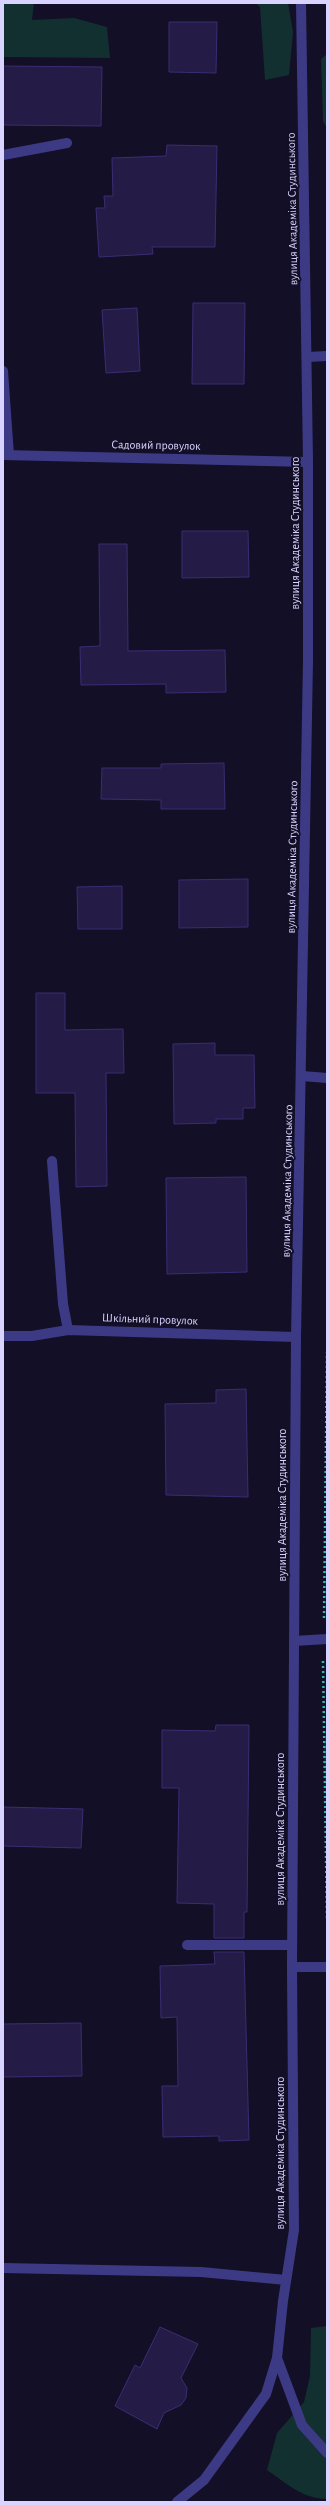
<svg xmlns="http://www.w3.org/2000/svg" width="330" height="2505" viewBox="0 0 330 2505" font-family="'Alegreya Sans',sans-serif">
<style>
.green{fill:#12302f}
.building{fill:#241b47;stroke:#3b2d73}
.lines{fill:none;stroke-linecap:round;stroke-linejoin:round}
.path{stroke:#2fb8b0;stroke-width:2.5;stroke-dasharray:2 3;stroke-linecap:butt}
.lane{stroke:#3d3a85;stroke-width:10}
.street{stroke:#3d3a85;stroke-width:10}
.labels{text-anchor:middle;stroke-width:4;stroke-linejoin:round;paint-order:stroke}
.street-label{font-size:12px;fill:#d9d4ff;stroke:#130f26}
</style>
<rect width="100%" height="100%" fill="#130f26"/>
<g class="green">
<path d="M3,3h31l-2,17 42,-2 33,9 3,31 -107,-1z"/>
<path d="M255,3h33l5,29 -4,43 -24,5 -5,-73z"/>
<path d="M327,54v74l-4,-7 -2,-62z"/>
<path d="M327,1723v115l-3,-90z"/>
<path d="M327,2326v173c-24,0 -41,-16 -60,-29l10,-37 27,-31 6,-26 1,-48z"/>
</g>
<g class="building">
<path d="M169,22h48l-1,51 -47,-1z"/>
<path d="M3,66l99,1 -1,59 -98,-1z"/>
<path d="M167,145l50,1 -2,101h-63l1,7 -54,3 -3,-49h9l-1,-12h9l-1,-38 54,-2z"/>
<path d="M193,303h52l-1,81h-52z"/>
<path d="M137,308l3,63 -34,2 -4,-63z"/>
<path d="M182,531h66l1,46 -67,1z"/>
<path d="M99,544h28l1,107 97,-1 1,42 -60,1v-9l-85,1 -1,-38 20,-1z"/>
<path d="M224,763l1,46h-64v-9l-60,-1 1,-31h59v-4z"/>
<path d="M248,879v48l-69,1v-48z"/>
<path d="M122,886v43h-44l-1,-42z"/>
<path d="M36,993h29v37l58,-1 1,44h-18l1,113 -31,1 -1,-94h-39z"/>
<path d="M215,1043v12h39l1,53h-12v11h-27v4l-42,1 -1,-80z"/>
<path d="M246,1177l1,95 -80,2 -1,-96z"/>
<path d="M246,1389l2,108 -82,-2 -1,-91 51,-1v-13z"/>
<path d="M216,1725h33l-2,187h-3v26h-30v-34l-37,-1 2,-115h-17v-58l53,1z"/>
<path d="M3,1807l80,2 -2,39 -78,-2z"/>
<path d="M214,1952h30l5,188 -30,1v-5l-56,1 -1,-51h16l-1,-69 -16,1 -1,-52 55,-2z"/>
<path d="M81,2023l1,53 -79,1v-53z"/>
<path d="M160,2327l38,17 -17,34 6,10 -1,10 -5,7 -17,8 -7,16 -42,-23 20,-41 5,3z"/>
</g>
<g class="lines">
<g class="path">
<path d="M324,1618l3,-266"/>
<path d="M323,1661l4,260"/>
</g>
<g class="lane">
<path d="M3,155l64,-12"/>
<path d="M307,357l20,-1"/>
<path d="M3,371l6,84"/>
<path d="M52,1161l11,143 5,26"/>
<path d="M294,1641l33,-2"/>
<path d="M187,1945h105"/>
<path d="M3,2268l198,4 85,8"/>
</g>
<g class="street">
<path d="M3,455l305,7"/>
<path d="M302,1076l25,2"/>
<path d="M3,1336h29l36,-6 228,7"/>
<path d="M292,1967h35"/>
<path d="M277,2358l25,67 25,28"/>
<path d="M177,2502l27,-22 62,-86 11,-36 6,-57 11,-71 -2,-263 4,-630 12,-677v-198l-7,-459"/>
</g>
</g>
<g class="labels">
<g class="street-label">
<text transform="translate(292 209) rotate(-91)" y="4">вулиця Академіка Студинського</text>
<text transform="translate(156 445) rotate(1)" y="4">Садовий провулок</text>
<text transform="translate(295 533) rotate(-90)" y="4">вулиця Академіка Студинського</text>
<text transform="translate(292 857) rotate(-89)" y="4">вулиця Академіка Студинського</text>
<text transform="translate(287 1181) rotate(-89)" y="4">вулиця Академіка Студинського</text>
<text transform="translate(150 1319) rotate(2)" y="4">Шкільний провулок</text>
<text transform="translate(282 1505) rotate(-90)" y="4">вулиця Академіка Студинського</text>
<text transform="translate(280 1829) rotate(-90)" y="4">вулиця Академіка Студинського</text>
<text transform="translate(280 2153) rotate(-90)" y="4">вулиця Академіка Студинського</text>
</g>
</g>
<rect width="330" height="2505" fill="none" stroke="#d9d4ff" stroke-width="8"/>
</svg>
